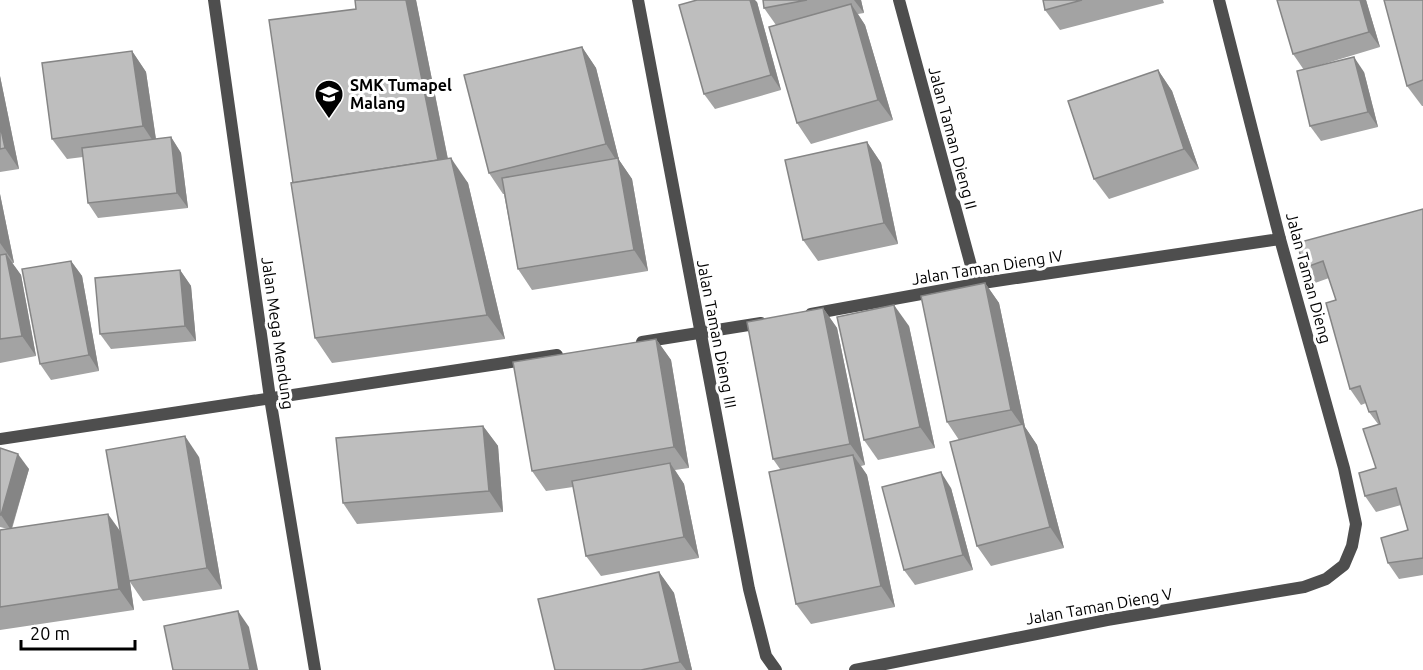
<svg xmlns="http://www.w3.org/2000/svg" width="1423" height="670" viewBox="0 0 1423 670" font-family="Ubuntu,sans-serif">
<style>
.lines{fill:none;stroke-linecap:round;stroke-linejoin:round}
.street{stroke:#4e4e4e;stroke-width:12}
.wall{fill:#a3a3a3}
.shaded-wall{fill:#858585}
.building{fill:#bebebe;stroke:#858585;stroke-width:1.5}
.labels{text-anchor:middle;stroke-width:6;stroke-linejoin:round;paint-order:stroke}
.poi-label{font-size:16px;font-weight:bold;fill:#000;stroke:#fff;text-anchor:start}
.street-label{font-size:16px;fill:#000;stroke:#fff}
</style>
<rect width="100%" height="100%" fill="#fff"/>
<g class="lines">
<g class="street">
<path d="M214,0l56,398 45,272"/>
<path d="M638,0l111,589 17,67 10,14"/>
<path d="M899,0l77,284"/>
<path d="M811,314l165,-30 304,-45"/>
<path d="M642,342l119,-19"/>
<path d="M0,439l557,-84"/>
<path d="M855,670l252,-50 197,-33 22,-8 18,-14 8,-19 4,-22 -12,-56 -64,-229 -61,-239"/>
</g>
</g>
<g class="wall">
<path d="M416,0l32,159 20,24 37,156 -173,24 -17,-25 -22,-155 63,-174z"/>
<path d="M763,0h98l3,13 -6,1 7,11 28,95 -82,24 -14,-21 -21,-98 -12,-17z"/>
<path d="M1043,0h120l1,3 -104,27 -15,-20z"/>
<path d="M1277,0h89l14,47 -76,23 -11,-16z"/>
<path d="M1423,0v106h-1l-15,-20z"/>
<path d="M757,2l24,88 -66,19 -11,-15z"/>
<path d="M582,47l14,21 23,92 13,19 16,92 -116,19 -14,-21 -14,-75h-1l-14,-21z"/>
<path d="M132,51l14,21 10,67 15,-2 10,16 7,55 -90,10 -10,-15 -5,-46 -16,2 -15,-20z"/>
<path d="M1158,70l14,21 27,78 -90,30 -15,-20z"/>
<path d="M1364,72l14,55 -57,14 -11,-15z"/>
<path d="M0,76l19,93 -19,3z"/>
<path d="M867,142l14,21 17,81 -80,17 -15,-21z"/>
<path d="M0,194l14,69h-2l9,12 15,81 -36,7z"/>
<path d="M1423,209v366l-24,4 -11,-16 20,-33 -7,-25 -25,7 -11,-16 11,-28 2,-44 -9,-12 -3,-9 -5,2 -11,-16 -14,-89 -7,-22 -14,5 -11,-15z"/>
<path d="M71,261l11,15 17,95 -48,9 -11,-16z"/>
<path d="M180,270l11,16 5,55 -85,8 -11,-15z"/>
<path d="M985,283l14,20 26,124 12,18 27,103 -73,18 -14,-20 -18,-106 -12,-18z"/>
<path d="M823,308l14,20 28,137 -4,1 6,9 28,132 -84,17 -15,-20 -16,-135 -7,-10z"/>
<path d="M909,326l26,122 -57,12 -14,-20z"/>
<path d="M656,339l15,21 18,108 -14,2 9,14 15,74 -98,18 -15,-20 -13,-69 -27,4 -14,-20z"/>
<path d="M483,426l15,20 5,66 -146,12 -14,-21z"/>
<path d="M0,448l29,21 -17,60 108,3 79,-75 23,132 -79,12 -13,-19 4,28 -134,20v-100l8,-1 -8,-2z"/>
<path d="M951,488l22,82 -58,15 -11,-15z"/>
<path d="M659,572l15,21 18,77h-137z"/>
</g>
<g class="shaded-wall">
<path d="M406,0h10l37,185 -15,-20z"/>
<path d="M750,0h5l2,2 24,88 -10,-15z"/>
<path d="M854,0h7l3,13z"/>
<path d="M1360,0h6l14,47 -11,-15z"/>
<path d="M851,4l14,21 28,95 -15,-20z"/>
<path d="M582,47l14,21 23,92 13,19 16,92 -14,-21 -16,-87 -12,-19z"/>
<path d="M132,51l14,21 11,75 -14,-21z"/>
<path d="M1354,57l10,15 14,55 -10,-15z"/>
<path d="M1158,70l14,21 27,78 -15,-20z"/>
<path d="M0,76l19,93 -14,-21 -5,-23z"/>
<path d="M171,137l10,16 7,55 -11,-15z"/>
<path d="M867,142l14,21 17,81 -14,-21z"/>
<path d="M451,158l17,25 37,156 -18,-24z"/>
<path d="M0,194l14,69 -14,-20z"/>
<path d="M6,254l15,21 15,81 -14,-20z"/>
<path d="M71,261l11,15 17,95 -10,-16z"/>
<path d="M180,270l11,16 5,55 -11,-15z"/>
<path d="M985,283l14,20 26,124 12,18 27,103 -14,-21 -27,-100 -12,-17z"/>
<path d="M894,305l15,21 26,122 -15,-21z"/>
<path d="M823,308l14,20 28,137 -15,-21z"/>
<path d="M656,339l15,21 18,108 -15,-21z"/>
<path d="M483,426l15,20 5,66 -14,-21z"/>
<path d="M185,436l14,21 23,132 -15,-21z"/>
<path d="M18,454l11,15 -18,61 -10,-15z"/>
<path d="M853,455l14,20 28,132 -14,-21z"/>
<path d="M670,463l14,21 15,74 -15,-21z"/>
<path d="M941,472l10,16 22,82 -10,-15z"/>
<path d="M108,514l15,21 11,75 -15,-21z"/>
<path d="M659,572l15,21 18,77h-6l-6,-8z"/>
<path d="M238,611l11,16 9,43h-8z"/>
</g>
<g class="building">
<path d="M355,0h51l32,160 -145,23 -24,-163 87,-11z"/>
<path d="M697,0h53l21,75 -67,19 -25,-89z"/>
<path d="M763,0h44l-43,8z"/>
<path d="M1043,0h39l-37,10z"/>
<path d="M1277,0h83l9,32 -76,22z"/>
<path d="M1384,0h39v80l-16,6z"/>
<path d="M851,4l27,96 -81,23 -28,-96z"/>
<path d="M582,47l24,97 -117,29 -25,-98z"/>
<path d="M132,51l11,75 -91,13 -10,-76z"/>
<path d="M1354,57l14,55 -58,14 -13,-55z"/>
<path d="M1158,70l26,79 -90,30 -26,-78z"/>
<path d="M0,125l5,23 -5,1z"/>
<path d="M171,137l6,56 -89,10 -6,-55z"/>
<path d="M867,142l17,81 -81,17 -18,-80z"/>
<path d="M451,158l36,157 -172,23 -24,-155z"/>
<path d="M618,158l16,92 -116,19 -16,-91z"/>
<path d="M1423,209v349l-35,5 -7,-25 27,-8 -12,-42 -31,8 -6,-23 17,-5 -13,-39 17,-5 -4,-13 -7,1 -9,-26 -10,3 -24,-86 10,-3 -13,-39 -19,7 -7,-25z"/>
<path d="M6,254l16,82 -22,3v-84z"/>
<path d="M71,261l18,94 -49,9 -18,-95z"/>
<path d="M180,270l5,56 -85,8 -5,-56z"/>
<path d="M985,283l26,127 -64,12 -26,-126z"/>
<path d="M894,305l26,122 -56,13 -27,-123z"/>
<path d="M823,308l27,136 -77,15 -26,-137z"/>
<path d="M656,339l18,108 -142,24 -19,-109z"/>
<path d="M1023,424l27,103 -73,19 -27,-104z"/>
<path d="M483,426l6,65 -146,12 -7,-65z"/>
<path d="M185,436l22,132 -78,13 -23,-131z"/>
<path d="M0,448l18,6 -17,61h-1z"/>
<path d="M853,455l28,131 -85,18 -27,-132z"/>
<path d="M670,463l14,74 -98,19 -14,-75z"/>
<path d="M941,472l22,83 -59,15 -22,-83z"/>
<path d="M108,514l11,75 -119,18v-77z"/>
<path d="M659,572l21,90 -39,8h-86l-17,-71z"/>
<path d="M238,611l12,59h-77l-9,-44z"/>
</g>
<defs>
<g id="school-pin" transform="scale(1.5)"><path d="M0 17L-7.5 6A9.5 9.5 0 1 1 7.5 6Z" fill="#000" stroke="#fff"/><path d="M0-5L7-2L0 1L-7-2ZM-4 1L0 2.5L4 1V4Q0 6-4 4Z" fill="#fff"/></g>
</defs>
<g fill-rule="evenodd">
<use href="#school-pin" x="329" y="94"/>
</g>
<g class="labels">
<g class="poi-label">
<text x="350" y="91">SMK Tumapel<tspan x="350" dy="18">Malang</tspan></text>
</g>
<g class="street-label">
<text transform="translate(953 138) rotate(75)" y="6">Jalan Taman Dieng II</text>
<text transform="translate(987 267) rotate(-9)" y="6">Jalan Taman Dieng IV</text>
<text transform="translate(1309 278) rotate(75)" y="6">Jalan Taman Dieng</text>
<text transform="translate(278 333) rotate(82)" y="6">Jalan Mega Mendung</text>
<text transform="translate(717 334) rotate(79)" y="6">Jalan Taman Dieng III</text>
<text transform="translate(1099 606) rotate(-10)" y="6">Jalan Taman Dieng V</text>
</g>
</g>
<path d="M21 640v9h114v-9" fill="none" stroke="#000000" stroke-width="3"/>
<text x="30" y="640" font-size="18" fill="#000000" stroke="#ffffff" stroke-width="4.5" paint-order="stroke">20 m</text>
</svg>
